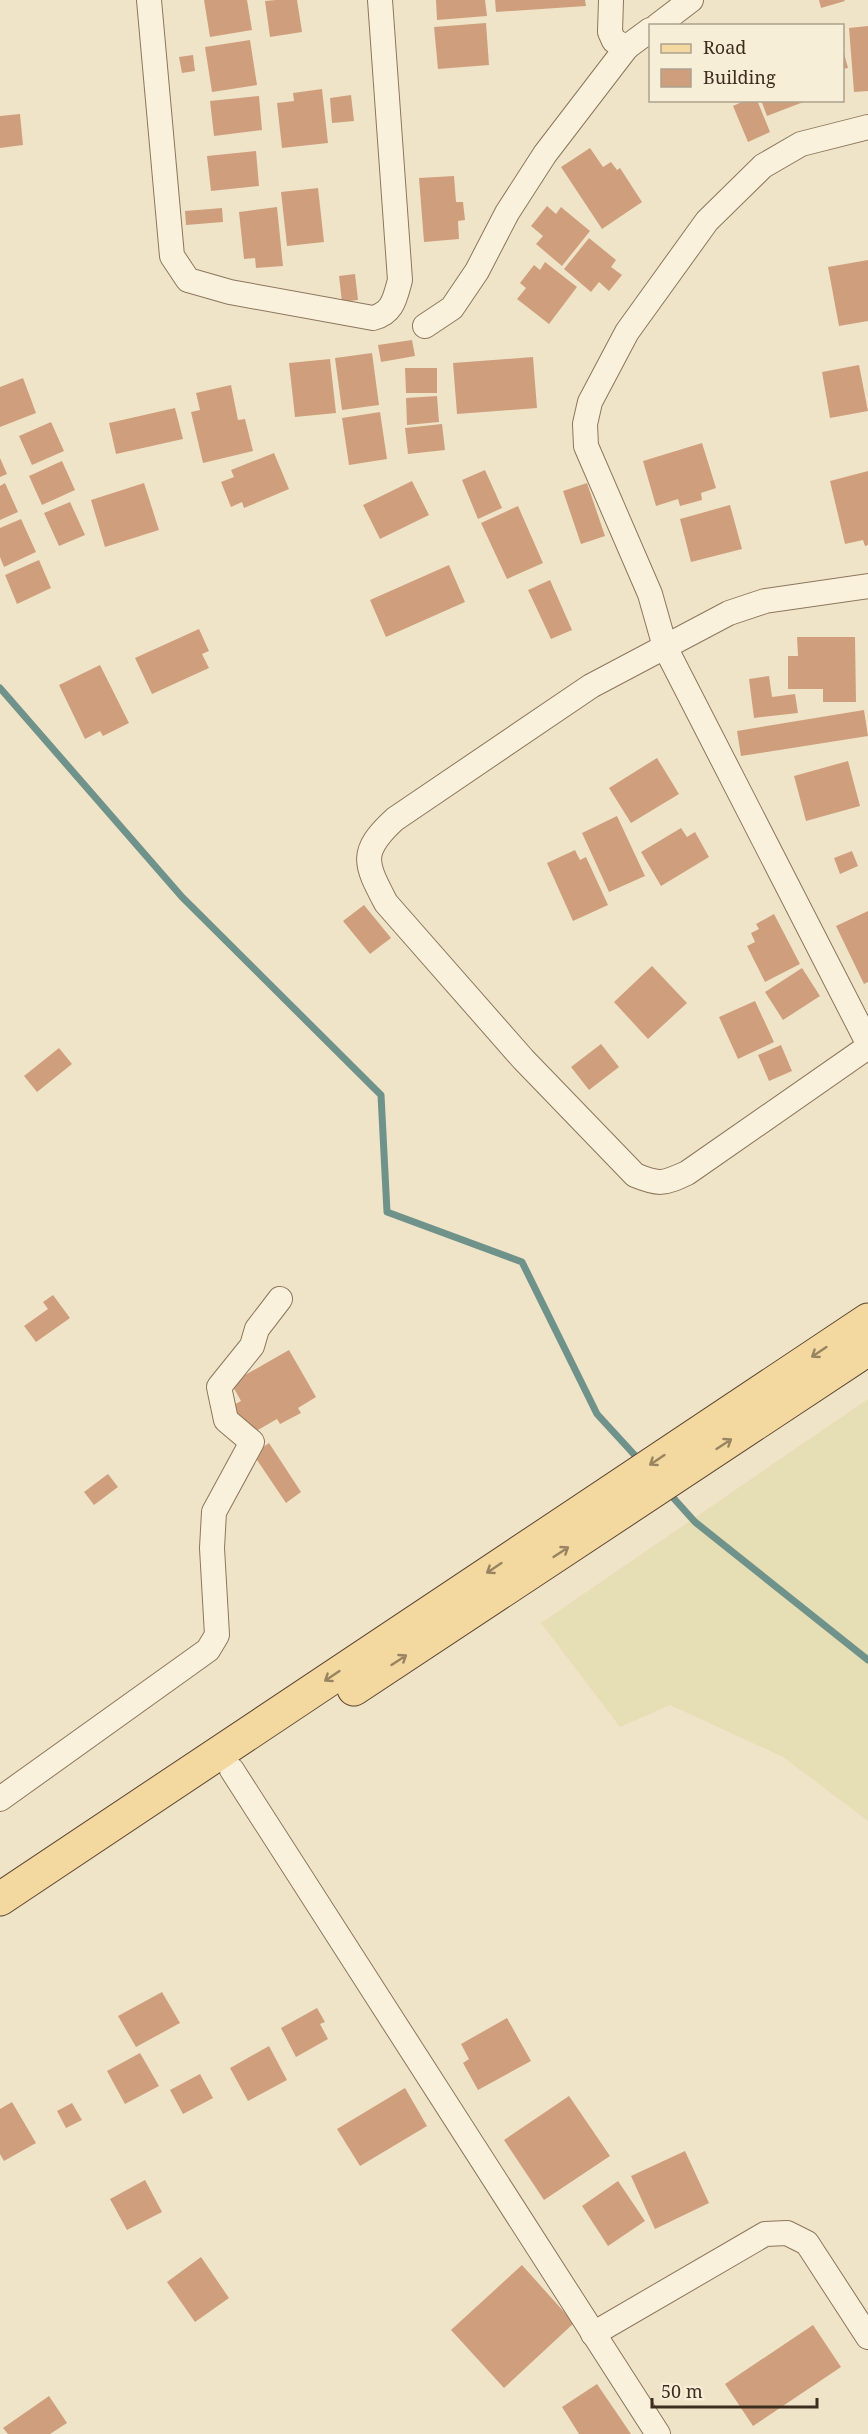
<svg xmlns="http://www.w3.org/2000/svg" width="868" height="2434" viewBox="0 0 868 2434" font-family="'Noto Serif',serif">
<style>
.farmland{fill:#e6deb5}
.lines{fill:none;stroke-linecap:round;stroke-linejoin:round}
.stream{stroke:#6f938a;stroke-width:7}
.building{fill:#cf9f7d}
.minor-casing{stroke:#8d765c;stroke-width:26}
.primary-casing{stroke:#5b4430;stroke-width:35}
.minor{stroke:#faf1dc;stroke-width:24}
.primary{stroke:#f3d9a0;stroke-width:33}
.oneway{stroke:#988460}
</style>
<rect width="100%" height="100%" fill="#f0e4c8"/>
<path class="farmland" d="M868,1399v422l-85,-64 -113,-52 -50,22 -79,-104z"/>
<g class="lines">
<g class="stream">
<path d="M0,688l182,209 199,198 6,117 135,50 75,152 44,48"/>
<path d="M668,1492l27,30 173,138"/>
</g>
</g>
<g class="building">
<path d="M204,0h43l5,30 -42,7z"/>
<path d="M276,0h21l5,32 -32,5 -5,-36z"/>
<path d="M436,0h49l2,16 -50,4z"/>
<path d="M495,0h90l1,6 -90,6z"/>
<path d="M819,0h25l1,1 -24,7z"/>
<path d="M486,23l3,42 -51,4 -4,-42z"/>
<path d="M868,26v65l-14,1 -5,-64z"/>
<path d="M250,40l7,45 -45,7 -7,-45z"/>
<path d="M842,46l6,22 -6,1z"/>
<path d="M193,55l2,16 -13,2 -3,-16z"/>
<path d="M322,89l6,54 -46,5 -5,-45 17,-2 -1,-8z"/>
<path d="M351,95l3,26 -22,2 -2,-25z"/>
<path d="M259,96l3,34 -48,6 -4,-35z"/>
<path d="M746,100h11l13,32 -22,10 -15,-36z"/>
<path d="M761,100h45v1l-39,15z"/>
<path d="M20,114l3,31 -23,3v-32z"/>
<path d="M590,148l13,19 8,-5 6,8 3,-2 22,34 -40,27 -41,-62z"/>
<path d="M256,151l3,35 -48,5 -4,-35z"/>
<path d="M454,176l2,26h7l2,18 -7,1 1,18 -35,3 -5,-64z"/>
<path d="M318,188l6,54 -37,4 -6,-54z"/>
<path d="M547,206l9,8 5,-7 29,24 -28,35 -26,-22 7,-8 -12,-10z"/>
<path d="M277,207l6,59 -27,2 -1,-10 -11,1 -5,-47z"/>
<path d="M222,208l1,14 -37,3 -1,-14z"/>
<path d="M589,238l27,22 -5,7 11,8 -13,16 -10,-9 -8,10 -27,-23z"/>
<path d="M868,260v61l-29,5 -11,-59z"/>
<path d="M545,262l32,25 -28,37 -32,-25 9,-11 -6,-5 14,-18 6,5z"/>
<path d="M355,274l3,26 -16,2 -3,-26z"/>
<path d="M412,340l3,16 -34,6 -3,-17z"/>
<path d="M372,353l7,52 -37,5 -7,-52z"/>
<path d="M533,357l4,51 -80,6 -4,-51z"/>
<path d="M330,359l6,54 -41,4 -6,-54z"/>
<path d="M859,365l9,46 -38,7 -8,-46z"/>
<path d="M405,368h32v25h-31z"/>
<path d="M23,378l13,35 -36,14v-40z"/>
<path d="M231,385l7,35 7,-1 8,32 -50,12 -12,-51 9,-2 -4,-17z"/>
<path d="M437,396l2,26 -32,3 -1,-27z"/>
<path d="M175,408l8,31 -67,15 -7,-31z"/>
<path d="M380,412l7,47 -38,6 -7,-47z"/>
<path d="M51,422l13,29 -32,14 -13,-29z"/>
<path d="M442,424l3,26 -37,4 -3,-26z"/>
<path d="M702,443l14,45 -15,5 1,7 -22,6 -2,-7 -22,7 -13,-45z"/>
<path d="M274,453l15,36 -45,19 -2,-6 -11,5 -10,-25 13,-5 -3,-7z"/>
<path d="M0,458l7,16 -7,3z"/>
<path d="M62,461l13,29 -33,15 -13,-29z"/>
<path d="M485,470l17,38 -24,11 -16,-39z"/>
<path d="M868,471v74l-3,1 -2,-6 -18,4 -15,-63z"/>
<path d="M412,481l17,34 -49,24 -17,-34z"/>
<path d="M5,483l13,29 -18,8v-34z"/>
<path d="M144,483l15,47 -54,17 -14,-47z"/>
<path d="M587,483l18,53 -24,8 -18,-53z"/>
<path d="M70,502l15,33 -26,11 -15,-33z"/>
<path d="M730,505l12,44 -51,13 -11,-43z"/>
<path d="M518,506l25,57 -36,16 -26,-56z"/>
<path d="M21,519l15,33 -32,15 -4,-10v-29z"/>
<path d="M39,560l12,28 -34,16 -12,-29z"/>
<path d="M449,565l16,37 -79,35 -16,-37z"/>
<path d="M550,580l22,50 -21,9 -23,-49z"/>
<path d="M199,629l10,22 -7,3 7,14 -57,26 -17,-36z"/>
<path d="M797,637h58l1,65h-33v-13h-35v-33h10z"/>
<path d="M100,665l29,58 -26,13 -3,-5 -15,8 -26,-54z"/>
<path d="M769,676l3,21 23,-3 3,19 -44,5 -5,-39z"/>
<path d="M864,710l4,26 -127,20 -4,-25z"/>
<path d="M657,758l22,36 -48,29 -22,-35z"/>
<path d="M848,761l12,45 -54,15 -12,-45z"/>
<path d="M617,816l28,60 -36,16 -27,-59z"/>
<path d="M681,828l6,9 8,-5 14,25 -48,29 -20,-34z"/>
<path d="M575,850l5,10 6,-3 22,48 -35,16 -26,-58z"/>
<path d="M852,851l6,15 -18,8 -6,-16z"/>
<path d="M364,905l27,33 -21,16 -27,-33z"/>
<path d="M868,911v71l-4,2 -28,-58z"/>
<path d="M774,914l26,50 -35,18 -18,-36 8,-4 -4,-9 8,-4 -3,-5z"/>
<path d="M652,966l35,37 -39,36 -34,-37z"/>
<path d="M802,968l18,28 -37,24 -18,-28z"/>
<path d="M755,1001l19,41 -36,17 -19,-42z"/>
<path d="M601,1044l18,23 -30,23 -18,-23z"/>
<path d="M781,1045l11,26 -23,10 -11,-26z"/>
<path d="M59,1048l13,16 -35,28 -13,-16z"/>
<path d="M53,1295l17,23 -34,24 -12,-16 24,-17 -5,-7z"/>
<path d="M289,1350l27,47 -18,11 3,5 -21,11 -3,-5 -31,18 -16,-30 11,-6 -10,-18z"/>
<path d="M269,1443l32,49 -15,11 -33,-49z"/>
<path d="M108,1474l10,13 -24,18 -10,-13z"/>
<path d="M162,1992l18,31 -44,24 -18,-31z"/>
<path d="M317,2008l8,14 -5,2 8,15 -32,18 -15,-29z"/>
<path d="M507,2018l24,43 -53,29 -15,-27 6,-4 -8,-15z"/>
<path d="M269,2046l18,34 -39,21 -18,-33z"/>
<path d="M140,2053l19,33 -34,18 -18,-33z"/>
<path d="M200,2074l13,24 -30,16 -13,-24z"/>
<path d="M405,2088l22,38 -67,40 -23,-37z"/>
<path d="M569,2096l41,60 -66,44 -40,-60z"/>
<path d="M12,2102l24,41 -32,18 -4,-7v-45z"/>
<path d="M72,2103l10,17 -16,8 -9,-17z"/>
<path d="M685,2151l24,52 -54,26 -24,-53z"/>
<path d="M145,2180l17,32 -35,18 -17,-31z"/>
<path d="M618,2181l27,40 -37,25 -26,-40z"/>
<path d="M201,2257l28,41 -34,24 -28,-40z"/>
<path d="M522,2265l52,58 -70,65 -53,-58z"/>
<path d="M813,2325l28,42 -88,59 -28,-42z"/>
<path d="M597,2384l34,50h-52l-17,-27z"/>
<path d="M49,2396l18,27 -17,11h-42l-5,-6z"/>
</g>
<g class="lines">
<g class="minor-casing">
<g id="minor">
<path d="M149,0l23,256 16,24 42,12 143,26c20,-5 22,-20 27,-38l-20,-280"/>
<path d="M611,0l-1,32 4,9 13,6 23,-17"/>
<path d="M657,26l34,-26"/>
<path d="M868,127l-67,17 -38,22 -56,55 -80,111 -37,70 -5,22 1,22 64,148 15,53 203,396"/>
<path d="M425,326l27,-18 25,-37 30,-58 38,-59 82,-107"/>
<path d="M868,586l-103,15 -36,12 -138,73 -196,133c-36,33 -30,44 -9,84l137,156 112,116c24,10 28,9 52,-2l181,-126"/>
<path d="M232,1770l426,664"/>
<path d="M0,1799l208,-149 9,-15 -5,-87 2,-36 38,-70 -26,-22 -7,-33 33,-41 5,-17 23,-30"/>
<path d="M593,2334l172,-100 22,-1 20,10 61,94"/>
</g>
</g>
<g class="primary-casing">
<g id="primary">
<path d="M354,1689l514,-340"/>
<path d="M0,1899l868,-579"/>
</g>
</g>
<use href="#minor" class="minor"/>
<use href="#primary" class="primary"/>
</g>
<defs><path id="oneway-shaft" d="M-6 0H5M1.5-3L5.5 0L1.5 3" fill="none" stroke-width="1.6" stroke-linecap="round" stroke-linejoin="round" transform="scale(1.5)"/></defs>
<g class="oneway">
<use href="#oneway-shaft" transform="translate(819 1352) rotate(146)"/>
<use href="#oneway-shaft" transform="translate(724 1444) rotate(-33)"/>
<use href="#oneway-shaft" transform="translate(657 1460) rotate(146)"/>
<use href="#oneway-shaft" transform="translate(561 1552) rotate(-33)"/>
<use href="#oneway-shaft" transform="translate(494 1568) rotate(146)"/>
<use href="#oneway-shaft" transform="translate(399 1660) rotate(-33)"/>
<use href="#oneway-shaft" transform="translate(332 1676) rotate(146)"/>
</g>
<rect x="649" y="24" width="195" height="78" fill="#f7eed8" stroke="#ada18e" stroke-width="1.5"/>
<rect x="661" y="44" width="30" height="9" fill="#f3d9a0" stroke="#ada18e" stroke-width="1.5"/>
<text x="703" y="54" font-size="18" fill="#3d2e20">Road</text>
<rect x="661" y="69" width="30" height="18" fill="#cf9f7d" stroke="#ada18e" stroke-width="1.5"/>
<text x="703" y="84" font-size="18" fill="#3d2e20">Building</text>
<path d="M652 2398v9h165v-9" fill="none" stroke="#3d2e20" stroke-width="3"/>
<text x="661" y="2398" font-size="18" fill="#3d2e20" stroke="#f7eed8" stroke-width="4.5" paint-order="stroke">50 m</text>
</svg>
